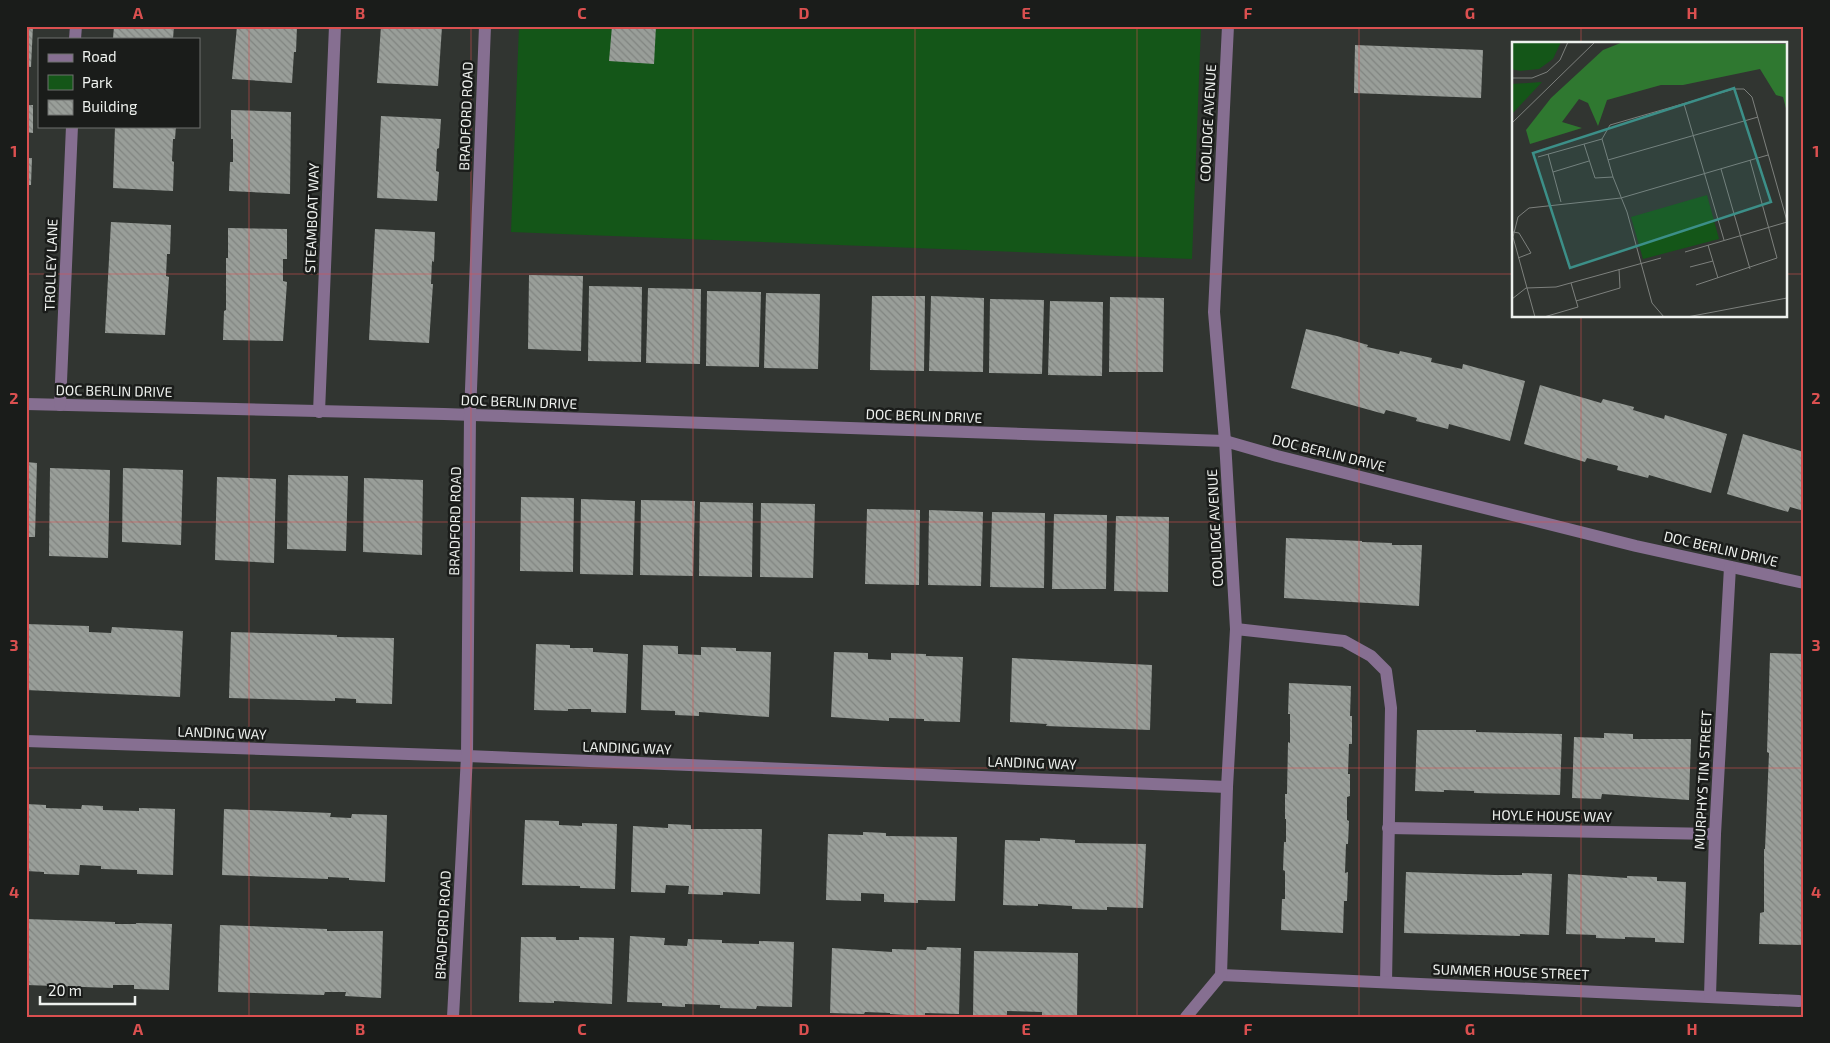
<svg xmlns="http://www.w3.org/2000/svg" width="1830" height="1043" viewBox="0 0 1830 1043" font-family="'Exo 2',sans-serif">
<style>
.park{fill:#145618}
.building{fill:url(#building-back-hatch)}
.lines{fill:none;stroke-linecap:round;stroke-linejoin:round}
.minor{stroke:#866f91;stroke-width:12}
.grid{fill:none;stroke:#db5050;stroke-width:1;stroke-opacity:0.55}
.labels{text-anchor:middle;stroke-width:5;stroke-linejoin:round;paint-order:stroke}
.street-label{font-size:14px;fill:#eef1ee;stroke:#1a1c1a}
.inset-road{fill:none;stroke:#7d807d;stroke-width:1}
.view{fill:#3c8f88;fill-opacity:0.15;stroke:#3c8f88;stroke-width:2.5}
.inset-edge{fill:none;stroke:#eef1ee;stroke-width:2.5}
.neatline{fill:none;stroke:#db5050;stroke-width:2}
.grid-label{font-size:16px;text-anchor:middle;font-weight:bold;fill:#db5050}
</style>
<defs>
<pattern id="building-back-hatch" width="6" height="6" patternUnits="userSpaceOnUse" patternTransform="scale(1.25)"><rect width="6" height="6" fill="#999e99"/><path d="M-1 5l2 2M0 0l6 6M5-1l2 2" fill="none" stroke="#808480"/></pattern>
</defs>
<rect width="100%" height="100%" fill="#313531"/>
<path class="park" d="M519,26h682l-9,233 -681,-27z"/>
<g class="building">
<path d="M26,26h7l-2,41h-5z"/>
<path d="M114,26h60l-1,13h-60z"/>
<path d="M237,26h60l-1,26h-2l-2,31 -60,-4z"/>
<path d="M381,26l61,1 -4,59 -61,-3z"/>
<path d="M612,26h44l-2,38 -45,-3z"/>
<path d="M1355,45l128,5 -2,48 -127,-5z"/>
<path d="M26,105h7v28l-7,-1z"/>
<path d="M231,110l60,2 -1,82 -61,-3 1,-29h3v-23h-2z"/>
<path d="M381,116l60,3 -2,29 -2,1 -1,22 3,1 -2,29 -60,-3z"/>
<path d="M115,126h61l-1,13h-2l-1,22 2,1 -1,29 -60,-3z"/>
<path d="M26,158h6l-1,27h-5z"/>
<rect x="26" y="219" width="2" height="14"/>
<path d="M111,222l60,3 -1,29h-3l-1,22 3,1 -4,58 -60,-2z"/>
<path d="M228,228l59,1v30h-4v22l4,1 -4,59 -60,-1 1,-29 2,-1v-52h2z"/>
<path d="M375,229l60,3 -1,30 -2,-1 -1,23h2l-4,59 -60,-3z"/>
<path d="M529,275l54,1 -2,75 -53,-2z"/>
<path d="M589,286l53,1 -1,75 -53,-1z"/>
<path d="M648,288l53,1 -1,75 -54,-1z"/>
<path d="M707,291l54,1 -2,75 -53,-1z"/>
<path d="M766,293l54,1 -2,75 -54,-1z"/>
<path d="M872,296h53l-1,75 -54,-1z"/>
<path d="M931,296l53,2 -1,74 -54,-1z"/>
<path d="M1110,297l54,1 -1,74h-54z"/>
<path d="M990,299l54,1 -2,74 -53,-1z"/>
<path d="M26,301h3l-1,29h-2z"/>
<path d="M1050,301l53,1 -1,74 -54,-1z"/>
<path d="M1306,329l31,7 31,9 -1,2 32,7 1,-3 32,7 -1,4 31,7 1,-5 62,17 -15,60 -61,-17 -1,5 -32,-8 1,-3 -31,-8 -2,4 -93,-26z"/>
<path d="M1540,385l61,18 2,-4 31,8 -1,3 31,9 1,-4 62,19 -16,59 -62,-18 -1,3 -31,-8 1,-4 -31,-8 -2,4 -61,-18z"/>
<path d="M1743,434l61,18v59l-14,-4 -2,5 -61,-18z"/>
<path d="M26,462l11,1 -2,74h-9z"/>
<path d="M50,468l60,2 -2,88 -59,-2z"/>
<path d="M123,468l60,2 -2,75 -59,-3z"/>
<path d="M288,475l60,1 -2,75 -59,-2z"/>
<path d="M217,477l59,2 -2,84 -59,-3z"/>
<path d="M364,478l59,2 -1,75 -59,-3z"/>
<path d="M521,497l53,1 -1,74 -53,-1z"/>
<path d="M581,499l54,2 -2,74 -53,-1z"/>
<path d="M641,500l54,1 -2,75 -53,-1z"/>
<path d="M700,502l53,1 -1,74 -53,-1z"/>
<path d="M761,503l54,1 -2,74 -53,-1z"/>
<path d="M867,509l53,1 -1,75 -54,-1z"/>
<path d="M929,510l54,2 -2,74 -53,-1z"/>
<path d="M992,512l53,1 -1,75 -54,-1z"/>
<path d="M1054,514l53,1 -1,74h-54z"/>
<path d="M1116,516l53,1 -1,75 -54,-1z"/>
<path d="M1286,538l76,3v1l30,1v2h30l-3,61 -135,-8z"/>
<path d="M26,624l63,2v6l22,1 1,-6 71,4 -3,66 -154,-7z"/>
<path d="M231,632l106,3v2l57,1 -2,66 -36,-1v-4l-21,-1v3l-106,-3z"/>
<path d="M536,644l34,1v3h23v4l35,2 -2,59 -35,-1v-3h-23v2l-34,-1z"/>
<path d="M643,645l35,1v8l23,1v-8l35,1v3l35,1 -2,65 -70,-5v4l-24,-1v-4l-34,-1z"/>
<path d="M834,652l34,1v6l23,1v-7l35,1v2l37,1 -3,65 -36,-1v-2l-35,-1v3l-58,-4z"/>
<path d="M1770,653l34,1v291l-45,-1 1,-31 4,-1v-63h1l4,-96 -2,-1z"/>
<path d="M1012,658l140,7 -2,65 -104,-4 1,-2 -37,-2z"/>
<path d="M1289,683l62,3 -1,30h2v28h-3l-1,30h2v22l-3,1v23l2,1 -1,23h-2l-1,29 3,-1 -1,29h-3l-1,32 -62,-3 1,-31h3v-28l-2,-1 1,-28h2v-23h-1v-25h2l1,-52 2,1v-29h-2z"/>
<path d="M1417,730h59v2l86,2 -2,61 -86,-2v-2l-30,-1v2l-29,-1z"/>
<path d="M1604,733l29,1v5h58l-2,61 -87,-6 -1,5 -29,-1 2,-61 30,1z"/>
<path d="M26,804l20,1v3l35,1 1,-4 21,1v4l36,1v-3l36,1 -2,66 -36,-1v-4l-36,-1v-3l-21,-1 -1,10 -35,-1v-2l-18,-1z"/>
<path d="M224,809l107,4 -1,4 21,1 1,-4 35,1 -2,67 -36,-2v-2l-21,-1v2l-106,-4z"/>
<path d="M525,820l34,1v4l23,1v-3l35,1 -2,65 -35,-1v-2l-58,-1z"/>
<path d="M668,824l23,1v4h71l-2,65 -37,-2v3l-35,-1 1,-8 -23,-1 -1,8 -34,-1 2,-66 35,2z"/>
<path d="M863,832l23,1v3l71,1 -2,64 -37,-1v3l-34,-1v-8l-23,-1v8l-35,-1 2,-66 35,1z"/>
<path d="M1040,838l35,2v3l71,1 -3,64 -36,-1v3l-35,-1v-3l-34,-2v2l-35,-1 2,-65 35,1z"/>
<path d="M1406,872l89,3h27v-2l30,1 -3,61 -29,-1v2l-116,-3z"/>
<path d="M1568,874l59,4v-2l30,1v4l29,1 -2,61 -29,-1v-4l-30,-1v2l-29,-1v-3l-30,-1z"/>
<path d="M26,919l89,3v2h21v-1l36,1 -3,66 -35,-1v-4h-21v3l-87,-3z"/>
<path d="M220,925l107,4v2h56l-2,67 -36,-2 1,-4h-21l-1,3 -106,-3z"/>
<path d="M630,936l35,2 -1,7 23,1 1,-7 34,1v3l37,1v-3l35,1 -2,65 -35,-1 -1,3 -36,-1v-3l-35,-1v3l-23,-1v-3l-35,-1z"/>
<path d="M521,937h35v3h23v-3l35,1 -2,66 -58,-3v2l-35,-1z"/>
<path d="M927,947l34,1 -2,66 -34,-1v3l-35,-2v-1l-25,-1 -1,2 -34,-1 2,-65 60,4v-3l34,1z"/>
<path d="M974,951l104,2 -1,64h-35v-5l-35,-1v5h-34z"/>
</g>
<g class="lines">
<g class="minor">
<path d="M75,39l1,-13"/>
<path d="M26,404l418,10 781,27 52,15 359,90 168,37"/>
<path d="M60,405l12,-279"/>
<path d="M319,412l16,-386"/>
<path d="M1236,629l108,12 27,15 15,15 5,37 -5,274"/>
<path d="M26,741l441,15 760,31"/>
<path d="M1388,828l327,6"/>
<path d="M1221,975l578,26"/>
<path d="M1710,996l5,-162 15,-267"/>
<path d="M453,1017l14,-261 3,-341 15,-389"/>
<path d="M1186,1017l35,-42 6,-188 9,-158 -11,-188 -11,-129 14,-286"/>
</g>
</g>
<path class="grid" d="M249,26v991M471,26v991M693,26v991M915,26v991M1137,26v991M1359,26v991M1581,26v18M26,274h1488M1786,274h18M1581,316v701M26,522h1778M26,768h1778"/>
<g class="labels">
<g class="street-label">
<text transform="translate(466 116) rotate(-88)" y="5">BRADFORD ROAD</text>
<text transform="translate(1208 123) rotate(-87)" y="5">COOLIDGE AVENUE</text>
<text transform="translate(312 218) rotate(-88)" y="5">STEAMBOAT WAY</text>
<text transform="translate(51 265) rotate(-88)" y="5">TROLLEY LANE</text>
<text transform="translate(114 391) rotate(1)" y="5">DOC BERLIN DRIVE</text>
<text transform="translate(519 402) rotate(2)" y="5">DOC BERLIN DRIVE</text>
<text transform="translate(924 416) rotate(2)" y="5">DOC BERLIN DRIVE</text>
<text transform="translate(1329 453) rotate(14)" y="5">DOC BERLIN DRIVE</text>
<text transform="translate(455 521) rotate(-89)" y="5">BRADFORD ROAD</text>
<text transform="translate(1215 528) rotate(-93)" y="5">COOLIDGE AVENUE</text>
<text transform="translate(1721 549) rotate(13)" y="5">DOC BERLIN DRIVE</text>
<text transform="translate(222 733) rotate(2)" y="5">LANDING WAY</text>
<text transform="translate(627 748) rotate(2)" y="5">LANDING WAY</text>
<text transform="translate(1032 763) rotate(2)" y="5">LANDING WAY</text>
<text transform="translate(1703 780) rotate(-87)" y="5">MURPHYS TIN STREET</text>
<text transform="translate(1552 816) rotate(1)" y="5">HOYLE HOUSE WAY</text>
<text transform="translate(443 925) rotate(-87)" y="5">BRADFORD ROAD</text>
<text transform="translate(1511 972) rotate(2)" y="5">SUMMER HOUSE STREET</text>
</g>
</g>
<g transform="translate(1512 42)">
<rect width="275" height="275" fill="#313531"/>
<path d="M0,0h49l-8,17 -14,10 -19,2 -8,-2zM30,40l-30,32v-30z" fill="#145618"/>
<path d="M111,0l164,2v68l-4,-15 -7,-2 -16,-26 -77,16h-22l-54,15 -9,26 -10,-23 -9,-4 -17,23 20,6 -52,16 -4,-14 25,-32 52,-48z" fill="#2f7830"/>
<path d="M195,153l12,44 -76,20 -12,-42z" fill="#145618"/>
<path class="inset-road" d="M0,36h20l15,-6 13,-12 8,-18M172,62l40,136M0,81l83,-81M72,102l11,34 18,-1M36,112l13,48M26,115l64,-18M96,118l150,-43M209,127l29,100M41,130l36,-11M1,190l6,1 12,20 -13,5M196,203l10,33M173,210l102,-30M178,225l23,-6M184,243l81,-27 -27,-98M0,257l14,-11 30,-1 105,-29M64,259l44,-13 -1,-19M23,275l-22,-80 5,-20 11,-9 92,-10 147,-43M32,275l34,-10 -7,-24M152,275l-12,-14 -25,-91 -14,-35 -11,-38 8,-14 124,-36h10l8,8 35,124M175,275l100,-19"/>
<path class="view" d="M222,46l37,114 -201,66 -37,-115z"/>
<rect width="275" height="275" class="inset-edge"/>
</g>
<rect width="1830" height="1043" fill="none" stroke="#1a1c1a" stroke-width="55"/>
<rect x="38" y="38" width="162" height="90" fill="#1a1c1a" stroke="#6f716f"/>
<rect x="48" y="54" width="25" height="8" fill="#866f91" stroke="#6f716f"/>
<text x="82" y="62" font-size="15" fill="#eef1ee">Road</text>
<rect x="48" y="75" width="25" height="15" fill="#145618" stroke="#6f716f"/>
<text x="82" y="88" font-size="15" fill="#eef1ee">Park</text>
<rect x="48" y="100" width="25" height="15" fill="url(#building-back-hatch)" stroke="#6f716f"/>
<text x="82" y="112" font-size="15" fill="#eef1ee">Building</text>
<path d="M40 996v8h95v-8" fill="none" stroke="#eef1ee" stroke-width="2.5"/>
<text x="48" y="996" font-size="15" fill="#eef1ee" stroke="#1a1c1a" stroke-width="4" paint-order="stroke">20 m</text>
<rect x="28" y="28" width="1774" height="988" class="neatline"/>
<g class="grid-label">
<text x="138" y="19">A</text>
<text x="360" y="19">B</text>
<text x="582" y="19">C</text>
<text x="804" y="19">D</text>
<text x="1026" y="19">E</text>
<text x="1248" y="19">F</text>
<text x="1470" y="19">G</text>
<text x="1692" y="19">H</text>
<text x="14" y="157">1</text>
<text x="1816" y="157">1</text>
<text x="14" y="404">2</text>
<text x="1816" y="404">2</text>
<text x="14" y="651">3</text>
<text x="1816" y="651">3</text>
<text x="14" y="898">4</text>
<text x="1816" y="898">4</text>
<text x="138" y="1035">A</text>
<text x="360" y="1035">B</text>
<text x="582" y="1035">C</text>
<text x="804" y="1035">D</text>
<text x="1026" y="1035">E</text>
<text x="1248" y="1035">F</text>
<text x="1470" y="1035">G</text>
<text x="1692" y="1035">H</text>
</g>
</svg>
